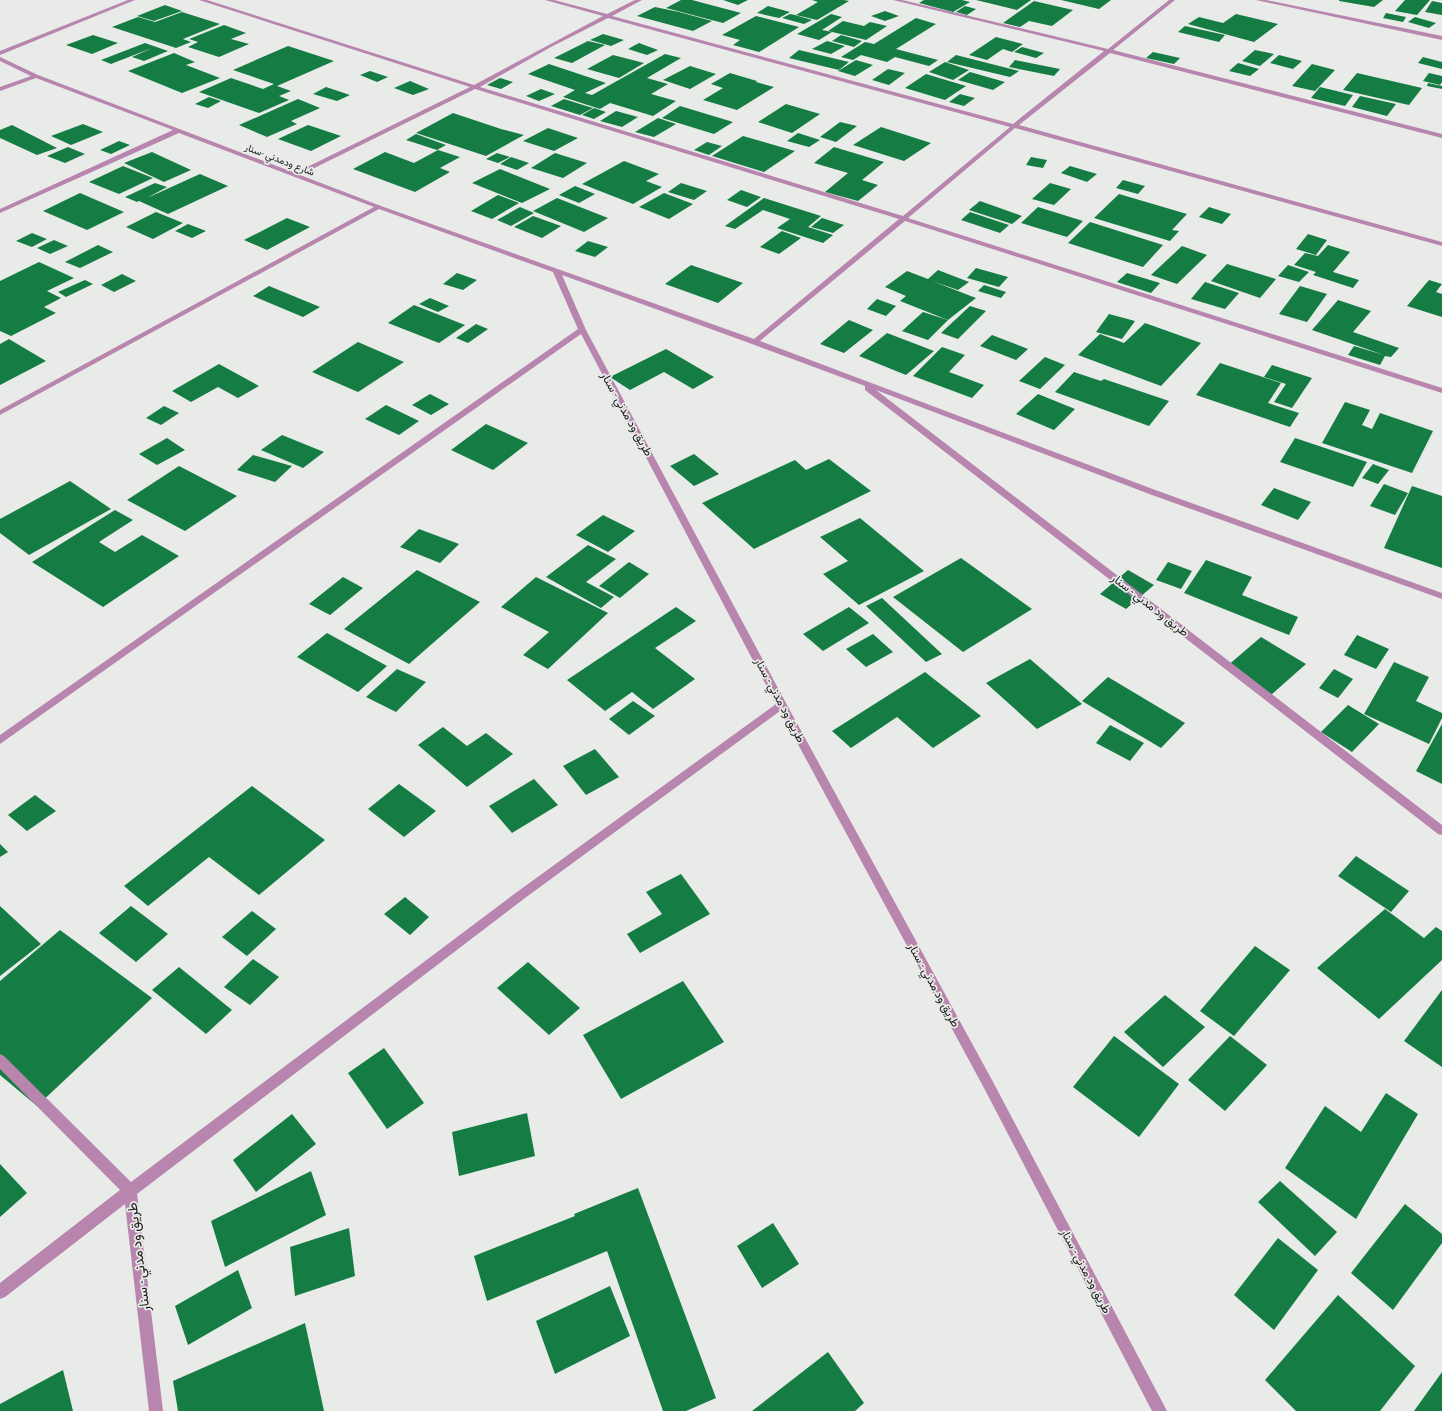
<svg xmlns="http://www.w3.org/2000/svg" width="1442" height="1411" viewBox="0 0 1442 1411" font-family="'PT Sans Narrow',Vazirmatn,sans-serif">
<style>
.building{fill:#157d43}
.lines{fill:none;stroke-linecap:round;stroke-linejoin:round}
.minor{fill:#b885ae;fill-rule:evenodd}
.labels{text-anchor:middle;stroke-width:3.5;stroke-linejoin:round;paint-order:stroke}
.far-street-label{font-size:10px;fill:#1b1c1b;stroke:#e9ebe9}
.street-label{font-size:12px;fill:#1b1c1b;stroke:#e9ebe9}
.near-street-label{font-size:14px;fill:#1b1c1b;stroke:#e9ebe9}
</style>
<rect width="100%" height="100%" fill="#e9ebe9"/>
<g class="building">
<path d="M681,0h11l49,13 -18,10 -57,-15z"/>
<path d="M723,0h25l-10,5z"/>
<path d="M812,0h32l5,1 -32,19 -21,-5 22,-13z"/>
<path d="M924,0h38l8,2 -17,10 -34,-9z"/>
<path d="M976,0h55l-14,10z"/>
<path d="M1061,0h50l-12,9z"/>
<path d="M1383,0l-9,7 -35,-6v-1z"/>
<path d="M1405,0h25l-13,15 -22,-4z"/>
<path d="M1034,1l39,9 -21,16 -23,-5 -9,6 -17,-4z"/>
<path d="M1432,1l10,2v12l-17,-3z"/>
<path d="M165,5l17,6 -28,10 -17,-5z"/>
<path d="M768,6l22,6 -11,6 -22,-5z"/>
<path d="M965,6l11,3 -9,6 -11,-3z"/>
<path d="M655,7l24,5 33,9 -19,10 -56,-15z"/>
<path d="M885,11l14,5 -14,5 -14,-5z"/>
<path d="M182,12l38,12 -37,15 8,3 -15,6 -64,-21 26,-10 17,5z"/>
<path d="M1386,13l20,4 -3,5 -20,-4z"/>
<path d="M790,14l5,1 17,5 -8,4 -22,-6z"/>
<path d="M831,14l11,3 -20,13 10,2 -13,8 -22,-6z"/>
<path d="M1236,14l42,10 -24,18 -66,-18 11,-7 24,6z"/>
<path d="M756,16l43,11 -40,25 -26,-7 7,-5 -18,-5z"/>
<path d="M1415,17l21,6 -7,5 -21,-6z"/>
<path d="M916,18l20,6 -40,25 42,11 -9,6 -34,-9 -8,5 -26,-7 -8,5 -12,-3 24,-15 9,2z"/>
<path d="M843,21l21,5 6,-4 17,4 -21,14 -38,-9z"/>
<path d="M224,25l22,8 -15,6 18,5 -30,13 -31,-10 10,-5 -9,-3z"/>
<path d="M1185,26l40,9 -6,7 -41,-10z"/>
<path d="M603,34l21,6 -13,6 -21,-6z"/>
<path d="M93,35l25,8 -26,11 -26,-9z"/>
<path d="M841,35l21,6 -8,6 -22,-6z"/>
<path d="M996,37l27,7 -11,8 -9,-3 -16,11 -18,-5z"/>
<path d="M588,41l17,4 -33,18 -18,-5z"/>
<path d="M827,41l18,5 -14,8 -19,-5z"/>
<path d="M145,43l23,8 -24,10 -12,-4 20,-9 -41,16 -10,-4z"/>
<path d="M639,43l19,7 -11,5 -19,-6z"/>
<path d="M288,46l46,15 -57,25 14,5 -12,5 10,4 -30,13 -60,-21 32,-14 32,11 11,-5 -41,-14z"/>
<path d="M1022,47l22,6 -8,5 -22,-6z"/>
<path d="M799,50l50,12 -10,8 -50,-12z"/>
<path d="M1255,50l19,4 -14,12 -18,-5z"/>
<path d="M1153,52l27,6 -6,6 -28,-6z"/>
<path d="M174,53l21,9 -9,3 34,13 -38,15 -54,-22z"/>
<path d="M665,54l16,4 -34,20 21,6 -17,10 25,7 -23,15 -43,-13 -10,6 -37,-12 12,-7 -47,-16 21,-10 57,19 -21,10 7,2z"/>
<path d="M613,55l31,8 -25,15 -32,-9z"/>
<path d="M956,55l63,16 -9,6 -63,-15z"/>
<path d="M1279,55l23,6 -9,8 -23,-6z"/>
<path d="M1423,57l19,5v7l-24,-6z"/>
<path d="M856,60l17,5 -18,11 -17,-5z"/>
<path d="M1015,60l45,9 -6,7 -45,-9z"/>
<path d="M945,62l24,8 -16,10 -24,-8z"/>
<path d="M1238,63l21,6 -9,7 -21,-5z"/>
<path d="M1312,64l23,6 -20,21 -23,-5z"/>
<path d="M690,66l26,8 -26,15 -27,-9z"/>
<path d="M888,69l17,4 -16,12 -17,-5z"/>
<path d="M370,71l18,6 -11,5 -17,-7z"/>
<path d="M970,72l35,10 -12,8 -35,-10z"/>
<path d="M730,73l27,8 -1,1 18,5 -37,23 -34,-10 20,-12 -12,-4z"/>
<path d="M1357,73l65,15 -13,17 -66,-15z"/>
<path d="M1429,73l13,3v6l-2,3 -17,-4z"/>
<path d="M926,74l40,12 -21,14 -40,-12z"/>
<path d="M500,78l13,4 -12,7 -14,-4z"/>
<path d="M410,81l19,8 -16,6 -19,-7z"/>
<path d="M1428,83l14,3v3l-15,-3z"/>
<path d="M326,87l24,8 -13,6 -24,-7z"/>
<path d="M1320,87l33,8 -8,11 -34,-8z"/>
<path d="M541,89l14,5 -16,7 -13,-5z"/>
<path d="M960,94l15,4 -11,8 -15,-4z"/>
<path d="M1360,96l36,8 -9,12 -35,-9z"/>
<path d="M209,97l12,4 -13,7 -13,-4z"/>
<path d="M298,99l22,9 -29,13 6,3 -30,13 -28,-12z"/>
<path d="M564,99l29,9 -13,7 -29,-9z"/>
<path d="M786,104l34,10 -28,19 -34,-11z"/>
<path d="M680,106l53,16 -19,12 -52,-16z"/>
<path d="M594,108l12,4 -12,7 -12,-4z"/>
<path d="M616,111l22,6 -16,10 -22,-6z"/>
<path d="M453,113l48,16 23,6 -38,21 -70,-23z"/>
<path d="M658,118l18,6 -22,13 -19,-5z"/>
<path d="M840,122l17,4 -21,16 -16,-5z"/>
<path d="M83,124l20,8 -32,13 -20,-9z"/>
<path d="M12,125l45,23 -20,7 -37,-17v-8z"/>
<path d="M308,125l33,11 -30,15 -33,-12z"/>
<path d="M881,127l50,16 -27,18 -51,-16z"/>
<path d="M548,128l30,10 -24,13 -31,-10z"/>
<path d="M798,133l22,7 -11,7 -22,-6z"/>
<path d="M416,134l30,11 -9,5 -31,-10z"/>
<path d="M743,136l52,15 -31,21 -52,-16z"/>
<path d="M119,141l11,4 -19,9 -11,-4z"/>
<path d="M707,142l15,4 -13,9 -15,-5z"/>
<path d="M68,147l17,7 -20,9 -18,-7z"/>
<path d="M834,147l50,15 -22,18 16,5 -20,16 -33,-9 23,-19 -34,-10z"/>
<path d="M438,150l22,7 -20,11 10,4 -35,20 -62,-23 32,-17 29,11z"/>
<path d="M152,152l39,18 -27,12 -40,-19z"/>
<path d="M497,153l13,4 -12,6 -12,-4z"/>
<path d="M555,153l32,10 -24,15 -32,-10z"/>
<path d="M511,157l18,6 -12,7 -17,-6z"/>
<path d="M1031,157l16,3 -4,8 -17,-3z"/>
<path d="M624,161l35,13 -13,7 16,6 -29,17 -51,-20z"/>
<path d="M123,166l30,12 -34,16 -30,-12z"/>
<path d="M1070,166l27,8 -10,8 -26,-9z"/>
<path d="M500,169l50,20 -28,14 -50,-20z"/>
<path d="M200,174l28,12 -60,28 -29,-13 -2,1 -12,-5 30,-14 12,4 -20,11z"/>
<path d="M1123,180l22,6 -7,8 -22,-6z"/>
<path d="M681,183l26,8 -13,9 -26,-8z"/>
<path d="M1050,183l21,6 -17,16 -22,-6z"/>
<path d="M575,186l20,8 -16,9 -20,-8z"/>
<path d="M741,190l20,7 -14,10 -20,-7z"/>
<path d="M80,193l44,19 -37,18 -44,-19z"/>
<path d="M664,193l29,11 -24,15 -30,-12z"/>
<path d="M1119,194l68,20 -15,16 7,1 -9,10 -76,-23z"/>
<path d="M498,195l21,8 -27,16 -21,-8z"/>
<path d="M557,198l51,20 -24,14 -51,-21z"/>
<path d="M764,198l57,18 -13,11 25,8 -10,8 -46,-15 13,-9 -27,-9 -28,19 -10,-3z"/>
<path d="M980,201l42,15 -10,8 -43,-14z"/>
<path d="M520,207l14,6 -23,13 -14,-6z"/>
<path d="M1038,207l45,14 -16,16 -46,-14z"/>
<path d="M1209,207l22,7 -9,10 -23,-7z"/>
<path d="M156,212l27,11 -30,16 -27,-12z"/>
<path d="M970,212l39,13 -9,8 -39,-13z"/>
<path d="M533,216l28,10 -19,12 -28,-11z"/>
<path d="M287,218l23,9 -43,23 -23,-10z"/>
<path d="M822,218l22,7 -11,8 -22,-6z"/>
<path d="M1090,222l73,23 -20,22 -75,-24z"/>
<path d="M188,224l18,7 -14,7 -17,-7z"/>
<path d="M782,231l19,7 -22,16 -19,-7z"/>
<path d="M32,233l15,6 -15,8 -16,-6z"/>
<path d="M1308,234l19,6 -11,15 -20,-6z"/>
<path d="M54,240l14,6 -18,8 -13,-6z"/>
<path d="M588,241l20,6 -13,10 -20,-6z"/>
<path d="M98,245l15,7 -33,16 -15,-6z"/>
<path d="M1328,245l22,7 -17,20 26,8 -6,8 -40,-13 3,-3 -22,-7 11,-12 13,3z"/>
<path d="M1182,246l25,9 -30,29 -26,-9z"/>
<path d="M39,262l35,16 -27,13 14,7 -17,9 12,6 -45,23 -11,-5v-50z"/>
<path d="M1227,264l49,15 -16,19 -49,-17z"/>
<path d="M691,265l52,18 -25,20 -53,-19z"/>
<path d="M1288,265l21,7 -10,10 -21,-6z"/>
<path d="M976,268l32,9 -9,10 -32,-9z"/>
<path d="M938,270l31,12 -11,8 -26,-9 44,17 -28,22 -48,-19 6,-5 -21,-9 22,-16 21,8z"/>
<path d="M457,273l20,7 -14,10 -20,-6z"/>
<path d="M1127,273l33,10 -9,10 -34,-11z"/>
<path d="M122,274l14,7 -22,11 -13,-7z"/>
<path d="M85,280l8,4 -27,13 -8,-5z"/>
<path d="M1429,280l13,4 -6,8 6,2v23l-35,-11z"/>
<path d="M1205,282l34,11 -14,16 -34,-10z"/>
<path d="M984,285l22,7 -5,6 -23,-7z"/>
<path d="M269,286l51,21 -17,10 -50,-21z"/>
<path d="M1300,286l27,8 -20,28 -28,-8z"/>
<path d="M430,298l19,8 -11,6 -19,-8z"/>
<path d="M877,299l19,7 -10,10 -19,-7z"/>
<path d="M1338,300l33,11 -18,21 46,16 -8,9 -6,-1 -5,9 -32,-10 6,-9 30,9 -72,-25z"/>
<path d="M414,305l51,20 -26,18 -51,-20z"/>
<path d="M970,306l16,5 -28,28 -17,-6z"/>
<path d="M923,312l25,8 -20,20 -26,-9z"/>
<path d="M1109,314l26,7 -13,18 -26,-7z"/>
<path d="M849,320l24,10 -29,23 -24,-9z"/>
<path d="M1145,323l56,20 -40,43 -83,-31 22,-21 24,9z"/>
<path d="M476,324l12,5 -20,14 -12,-5z"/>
<path d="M887,333l47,18 -28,24 -47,-19z"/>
<path d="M992,335l36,14 -12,11 -36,-14z"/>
<path d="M9,339l37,22 -46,24v-41z"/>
<path d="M358,342l46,20 -46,30 -46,-20z"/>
<path d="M942,347l23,8 -16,17 35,13 -12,13 -59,-22z"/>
<path d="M666,349l48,28 -21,12 -29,-17 -34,18 -20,-13z"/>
<path d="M1045,357l20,8 -25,24 -21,-8z"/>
<path d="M1220,363l61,20 -13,20 31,10 -9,14 -94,-32z"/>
<path d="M219,364l40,22 -21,12 -20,-11 -27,15 -19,-11z"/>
<path d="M1272,365l40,13 -20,30 -18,-6 12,-18 -22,-7z"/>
<path d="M1074,372l27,9 3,-2 65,22 -20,25 -94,-34z"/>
<path d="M430,394l19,10 -18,11 -19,-10z"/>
<path d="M1038,394l37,15 -21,21 -38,-16z"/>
<path d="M1345,402l25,8 -8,15 10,4 8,-16 53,18 -21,42 -90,-30z"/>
<path d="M386,405l33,16 -20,14 -34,-16z"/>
<path d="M164,406l15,7 -18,12 -15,-7z"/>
<path d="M486,424l42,19 -35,27 -42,-20z"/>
<path d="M282,435l42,17 -21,16 -42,-18z"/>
<path d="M167,438l18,12 -28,15 -18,-11z"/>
<path d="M1295,438l72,24 -14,25 -73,-25z"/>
<path d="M694,454l25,20 -25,12 -24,-20z"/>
<path d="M253,455l39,11 -17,16 -38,-12z"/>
<path d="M829,459l42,32 -117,58 -52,-46 93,-43 11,10z"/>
<path d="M1373,464l16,6 -11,14 -16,-6z"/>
<path d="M179,466l58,30 -52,35 -58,-31z"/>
<path d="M70,481l41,28 -82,46 -29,-22v-14z"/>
<path d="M1384,484l24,9 -13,22 -25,-9z"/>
<path d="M1412,486l30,10v72l-58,-20z"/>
<path d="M1274,488l37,14 -13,18 -37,-15z"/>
<path d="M115,510l18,10 -34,22 16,10 27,-17 37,21 -76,51 -71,-45z"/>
<path d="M603,515l32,16 -27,21 -32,-17z"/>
<path d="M860,518l64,53 -65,34 -36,-31 25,-13 -28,-24z"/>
<path d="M419,529l40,15 -19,19 -40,-16z"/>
<path d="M588,545l28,14 -30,23 28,15 -13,11 -55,-31z"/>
<path d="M961,558l71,51 -69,43 -70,-55z"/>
<path d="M1206,560l46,17 -10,18 56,22 -9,18 -105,-42z"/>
<path d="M629,562l20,12 -29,24 -21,-12z"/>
<path d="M1168,562l24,9 -11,18 -25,-9z"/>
<path d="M417,570l63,32 -71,62 -65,-35z"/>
<path d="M1128,570l26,15 -28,24 -26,-15z"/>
<path d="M343,577l20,11 -33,27 -21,-11z"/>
<path d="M536,577l72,36 -60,56 -25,-14 26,-23 -48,-25z"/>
<path d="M882,598l60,56 -16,8 -60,-56z"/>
<path d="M676,607l20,14 -41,27 40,31 -42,30 -21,-17 -27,19 -38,-31z"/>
<path d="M849,607l20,16 -46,28 -20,-17z"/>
<path d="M327,633l60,33 -29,26 -61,-35z"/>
<path d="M873,634l20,18 -27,15 -20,-18z"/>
<path d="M1357,635l32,14 -13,20 -32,-14z"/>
<path d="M1261,637l45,27 -35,31 -45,-28z"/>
<path d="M1030,659l52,45 -45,25 -51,-46z"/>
<path d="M1394,662l35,15 -13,24 26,12v5l-13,26 -65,-30z"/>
<path d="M397,669l29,13 -30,30 -30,-15z"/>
<path d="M1334,669l19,10 -15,19 -19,-10z"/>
<path d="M925,672l56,44 -48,32 -36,-31 -46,31 -19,-17z"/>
<path d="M1108,677l77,46 -24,25 -79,-47z"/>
<path d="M633,701l22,15 -26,19 -20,-16z"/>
<path d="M1348,705l31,19 -27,28 -31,-20z"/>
<path d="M1442,724v60l-26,-13z"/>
<path d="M1110,725l34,18 -14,18 -34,-18z"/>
<path d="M443,727l24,19 19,-13 27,21 -46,33 -49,-42z"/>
<path d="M595,749l24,28 -33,18 -23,-29z"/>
<path d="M534,779l24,26 -46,28 -23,-27z"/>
<path d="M399,784l37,27 -32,26 -36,-28z"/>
<path d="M252,786l73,54 -66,55 -50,-38 -61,49 -24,-20z"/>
<path d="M35,795l21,16 -29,20 -19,-16z"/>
<path d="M0,844l8,8 -8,5z"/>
<path d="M1356,856l53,35 -18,21 -53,-36z"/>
<path d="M681,874l29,40 -70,39 -13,-19 35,-20 -16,-22z"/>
<path d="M405,897l24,20 -19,18 -26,-21z"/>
<path d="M0,906l41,38 -41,32z"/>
<path d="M131,906l37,28 -32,28 -37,-29z"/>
<path d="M1385,909l39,29 12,-11 6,4v29l-63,59 -62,-51z"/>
<path d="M252,911l24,18 -29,27 -25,-19z"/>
<path d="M60,930l92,68 -115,108 -37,-31v-94z"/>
<path d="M1255,946l35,24 -56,66 -34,-25z"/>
<path d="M253,959l26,18 -29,28 -26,-18z"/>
<path d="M528,962l52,46 -31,27 -52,-47z"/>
<path d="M179,967l53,43 -26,24 -54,-44z"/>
<path d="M683,981l41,61 -103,57 -38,-64z"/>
<path d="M1442,990v77l-38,-26z"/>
<path d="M1165,995l40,32 -42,40 -39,-35z"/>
<path d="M1114,1036l65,48 -40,53 -66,-50z"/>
<path d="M1230,1036l37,29 -42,46 -37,-31z"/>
<path d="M384,1048l40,55 -37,26 -39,-56z"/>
<path d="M1386,1093l32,21 -62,105 -71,-51 40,-62 36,26z"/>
<path d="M527,1113l8,43 -76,20 -7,-44z"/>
<path d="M292,1114l24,30 -60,48 -23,-32z"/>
<path d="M0,1164l27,29 -27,24z"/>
<path d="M311,1171l15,44 -101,52 -14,-46z"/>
<path d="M1280,1181l57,51 -22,24 -57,-54z"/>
<path d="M638,1188l78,210 -30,13h-23l-56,-160 -120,50 -13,-45 101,-40 -1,-2z"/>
<path d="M1405,1204l37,30v9l-49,67 -42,-37z"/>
<path d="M773,1223l26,41 -37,24 -25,-42z"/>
<path d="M349,1228l6,48 -60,20 -5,-49z"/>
<path d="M1278,1238l40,32 -44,60 -40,-35z"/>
<path d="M238,1270l14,38 -64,37 -13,-39z"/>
<path d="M610,1286l20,50 -75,38 -19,-53z"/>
<path d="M1338,1295l77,71 -35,45h-84l-31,-31z"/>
<path d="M305,1323l19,88h-146l-5,-30z"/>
<path d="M828,1352l36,51 -9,8h-103z"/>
<path d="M63,1370l10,41h-73v-7z"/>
<path d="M1442,1372v39h-28z"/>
</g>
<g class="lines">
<g class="minor">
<path d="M128,0h7l-135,55v-4z"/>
<path d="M199,0h8l267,85 129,-69 -58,-16h9l53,14 28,-14h7l-30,16 401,108 91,-73 -211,-51h9l206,49 61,-49h6l-62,50 329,84v4l-332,-85 -91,72 423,117v4l-427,-118 -107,90 534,170v5l-537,-172 -145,120 398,150 284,102v6l-290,-104 -276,-105 566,435v10l-4,-1 -573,-444v-4l-113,-42 -190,-69 24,55 201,375 205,375 175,331h-15l-168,-323 -204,-377 -255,187 -388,296 26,217h-14l-24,-207 -120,93 -5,2v-16l120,-93 -120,-121v-15l4,2 127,126 386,-290 259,-188 -195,-370 -581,410v-9l578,-406 -25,-57 -174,-63 -379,206v-5l374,-203 -195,-74 -179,80v-4l173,-79 -137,-52 -36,13v-4l31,-11 -31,-15v-4l38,18 257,98 175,-86zM608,18l402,109 -107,89 -423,-129 71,-40zM475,89l424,130 -145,120 -373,-133 -81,-31z"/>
<path d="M1256,0h10l176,36v4z"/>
</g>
</g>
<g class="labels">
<g class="far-street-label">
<text transform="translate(280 159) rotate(21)" y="4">شارع ودمدني -سنار</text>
</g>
<g class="street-label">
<text transform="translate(627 414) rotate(61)" y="4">طريق ود مدني - سنار</text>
<text transform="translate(1150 605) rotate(38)" y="4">طريق ود مدني - سنار</text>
<text transform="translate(780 700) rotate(62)" y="4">طريق ود مدني - سنار</text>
<text transform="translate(934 985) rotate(61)" y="4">طريق ود مدني - سنار</text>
<text transform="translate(1086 1271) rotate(62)" y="4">طريق ود مدني - سنار</text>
</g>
<g class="near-street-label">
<text transform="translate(138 1257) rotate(-97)" y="5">طريق ود مدني - سنار</text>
</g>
</g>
</svg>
